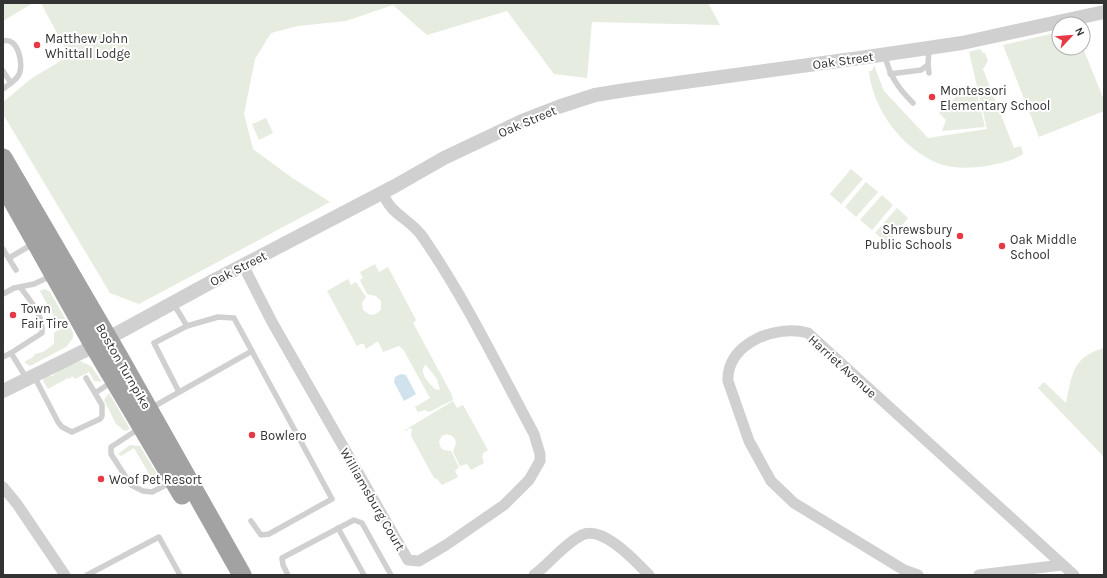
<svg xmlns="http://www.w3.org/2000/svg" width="1107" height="578" viewBox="0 0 1107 578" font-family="Karla,sans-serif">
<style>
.green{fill:#e6ecdf;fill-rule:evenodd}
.water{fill:#cfe2ee}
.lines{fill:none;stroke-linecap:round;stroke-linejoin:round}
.service{stroke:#d0d0d0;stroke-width:5.5}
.minor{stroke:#d0d0d0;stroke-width:11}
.tertiary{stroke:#d0d0d0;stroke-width:14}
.trunk{stroke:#a2a2a2;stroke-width:19}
.poi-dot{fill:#e63946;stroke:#fff;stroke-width:1.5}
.labels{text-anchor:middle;stroke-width:4;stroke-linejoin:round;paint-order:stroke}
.poi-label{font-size:13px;fill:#333;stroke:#fff;text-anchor:start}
.street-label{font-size:13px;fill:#333;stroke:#fff}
</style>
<rect width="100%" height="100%" fill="#fff"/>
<g class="green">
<path d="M3,3h30l-30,18z"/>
<path d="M41,3h667l12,22 -128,-3 -5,56 -33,-4 -47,-63 -80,24 -34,-30 -47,16 -48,5 -27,7 -16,26 -11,55 9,35 38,28 39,25 -191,102 -29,-11 -107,-179v-12l29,-24 27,-16 8,-10z"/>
<path d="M1059,32v16h24l21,52v11l-65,26 -36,-92z"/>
<path d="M980,49l3,4h2l3,8 -5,8 31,79 7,-2 2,8c-10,7 -25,10 -37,12 -15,2 -32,3 -46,-2 -36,-13 -68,-55 -71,-93h3l2,-6 10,26 44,47 59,-9 -18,-77z"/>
<path d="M951,86h24l10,41 -43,4 4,-11 -7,-7 18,-17z"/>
<path d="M266,118l7,15 -14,7 -7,-16z"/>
<path d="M851,169l12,10 -22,25 -11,-10z"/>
<path d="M866,182l12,10 -22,25 -11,-10z"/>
<path d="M882,195l11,10 -21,25 -12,-10z"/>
<path d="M897,208l11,10 -21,25 -12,-10z"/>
<path d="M375,264l4,8 9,-5 28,53 -3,3 39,72 1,5 -24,12 -4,-2 -7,2 -3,-5 15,-9 -27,-49 -4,-3 -16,6 -5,-11 -12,8 -2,-5h-4l-3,2 -30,-55 21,-12 3,6 5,-3 10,15 -4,6 1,7 7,5 6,-1 5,-4v-9l-5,-5 -9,-2 -7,-14 3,-2 -3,-6zM426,365l11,14 3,11 -5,-1c-6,-6 -15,-14 -11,-23z"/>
<path d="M45,289l5,3 23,40v6l-7,9 -36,19 -6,-4 9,-5 2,-3 8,-2 11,-8v-11l6,-5 -20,-37z"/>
<path d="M1104,348v109l-66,-69 6,-6 22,21c6,-28 6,-46 38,-55z"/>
<path d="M80,361l11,5 11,16 -8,-1 -5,-9 -14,7 -3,-3 -2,3 -2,-1 -20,11 -5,-8 2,-4 7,-1 9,-7z"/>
<path d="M109,393l21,36 -5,2 -9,-7 -12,-24z"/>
<path d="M453,401l4,7 6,-3 25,45 -5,3 -1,4 2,6 -13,7 -4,-6 -7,2 -7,-14 3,-9c-1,-7 -6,-10 -13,-8 -5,5 -5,10 0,15l8,1 8,16 -4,4 3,6 -16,8 -5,-6 -3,-1 -23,-42 1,-7 -3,-1 -3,3 -1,-1z"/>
<path d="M130,445l10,1 20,33 -2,2 -4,1 -20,-34 -13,8 -3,-2z"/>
</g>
<path class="water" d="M401,374l5,1 10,19 -12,7 -10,-19 1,-5z"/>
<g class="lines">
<g class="service">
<path d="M3,41c15,-5 22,25 15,35 -3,5 -10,9 -15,13"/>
<path d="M885,55c4,20 13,33 28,48"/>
<path d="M928,65l1,8"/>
<path d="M3,71l8,12"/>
<path d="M890,74l31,-4 7,-5 1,-17"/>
<path d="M3,249l13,21"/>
<path d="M9,258l24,-14"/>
<path d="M20,287c10,13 24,29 22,46l-31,20 16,26"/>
<path d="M3,294l11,-6 20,-4 17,-8"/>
<path d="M173,303l14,23 31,-9 16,1 98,181 -63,35 -8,1 -10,-14"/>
<path d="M3,357l8,-4"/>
<path d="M34,376l24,46 4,5 10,5 28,-13 2,-3v-11l-7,-12 17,-11"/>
<path d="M86,378l9,15"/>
<path d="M179,392l-25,-49 33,-17"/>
<path d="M151,408l101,-57"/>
<path d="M140,428l-29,19v7l20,31 12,6 9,1 20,-10"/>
<path d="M338,528l26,47"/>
<path d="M87,575l72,-38 21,38"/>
<path d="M288,575l-5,-10 -1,-7 72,-38 8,3 29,52"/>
</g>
<g class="minor">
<path d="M243,265l29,57 136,238 11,1 27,-16 58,-40 25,-25 11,-19v-7l-6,-20c-36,-67 -69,-136 -112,-198 -13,-18 -33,-22 -39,-44"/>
<path d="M3,487l14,17 48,71"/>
<path d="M534,575c16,-12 30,-31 48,-40 21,-10 54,27 67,40"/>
<path d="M918,575l-14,-5 -110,-67 -23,-22 -22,-40 -21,-60c-2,-38 49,-57 80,-48l266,242"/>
<path d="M979,575l83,-10"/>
</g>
<path class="tertiary" d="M3,391l91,-45 119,-65 182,-95 49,-28 78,-37 36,-14 37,-12 31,-5 234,-32 102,-15 142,-31"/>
<g class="trunk">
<path d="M3,158l116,199 123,218"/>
<path d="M3,184l91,162 88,149"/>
</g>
</g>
<g class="poi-dot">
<circle cx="37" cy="45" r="4"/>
<circle cx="932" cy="97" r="4"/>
<circle cx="960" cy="236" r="4"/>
<circle cx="1002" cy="246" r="4"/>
<circle cx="13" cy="315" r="4"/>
<circle cx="252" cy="435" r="4"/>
<circle cx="101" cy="479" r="4"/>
</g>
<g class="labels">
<g class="poi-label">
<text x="45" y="43">Matthew John<tspan x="45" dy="15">Whittall Lodge</tspan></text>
<text x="940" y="95">Montessori<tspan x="940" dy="15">Elementary School</tspan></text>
<text x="952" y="234" text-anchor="end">Shrewsbury<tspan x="952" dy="15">Public Schools</tspan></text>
<text x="1010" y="244">Oak Middle<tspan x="1010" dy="15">School</tspan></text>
<text x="21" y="313">Town<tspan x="21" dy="15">Fair Tire</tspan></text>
<text x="260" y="440">Bowlero</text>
<text x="109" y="484">Woof Pet Resort</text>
</g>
<g class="street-label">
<text transform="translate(843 60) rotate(-8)" y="5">Oak Street</text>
<text transform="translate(527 121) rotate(-23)" y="5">Oak Street</text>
<text transform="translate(238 268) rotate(-27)" y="5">Oak Street</text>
<text transform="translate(124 366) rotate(60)" y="5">Boston Turnpike</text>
<text transform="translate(843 366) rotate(42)" y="5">Harriet Avenue</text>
<text transform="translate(373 499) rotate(60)" y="5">Williamsburg Court</text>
</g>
</g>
<rect width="1107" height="578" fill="none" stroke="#333333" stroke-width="8"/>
<g transform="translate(1071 36) rotate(64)"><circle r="19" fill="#ffffff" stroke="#adadad"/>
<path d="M0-3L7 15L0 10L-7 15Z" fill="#e63946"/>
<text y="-6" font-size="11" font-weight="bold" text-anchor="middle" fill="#333333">N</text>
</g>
</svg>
